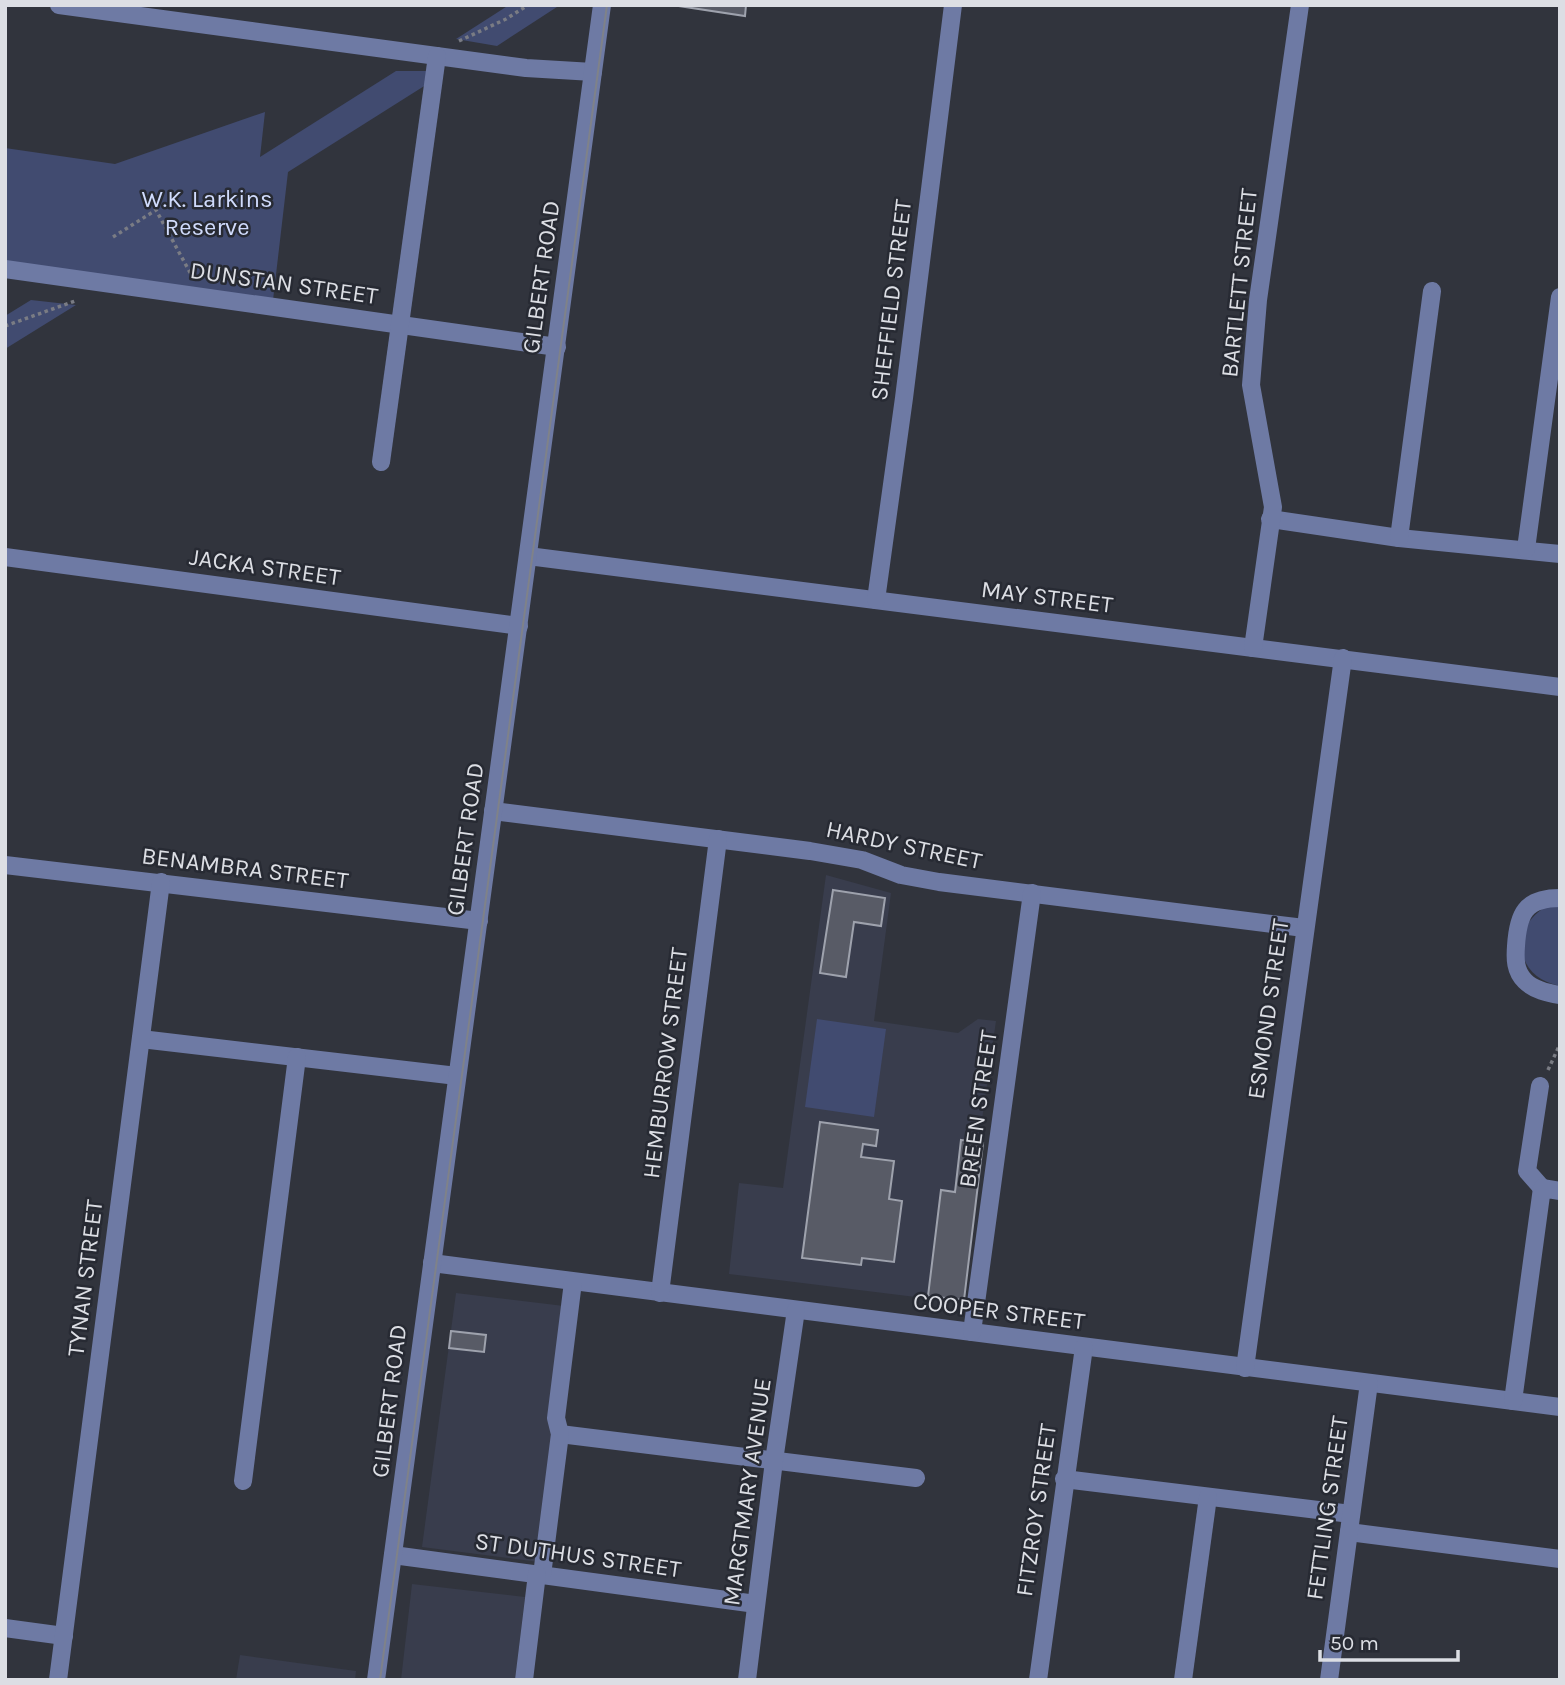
<svg xmlns="http://www.w3.org/2000/svg" width="1565" height="1685" viewBox="0 0 1565 1685" font-family="Karla,sans-serif">
<style>
.built{fill:#393d4d}
.green{fill:#414b70}
.building{fill:#585b66;stroke:#9ea2ad;stroke-width:2}
.lines{fill:none;stroke-linecap:round;stroke-linejoin:round}
.path{stroke:#7a7c84;stroke-width:3.5;stroke-dasharray:3.5 3.5;stroke-linecap:butt}
.minor{stroke:#6e7aa4;stroke-width:18}
.tram{stroke:#7f8289;stroke-width:2}
.labels{text-anchor:middle;stroke-width:5;stroke-linejoin:round;paint-order:stroke}
.park-label{font-size:24px;fill:#d0dbfc;stroke:#272a33}
.street-label{font-size:24px;fill:#dcdee4;stroke:#272a33}
</style>
<rect width="100%" height="100%" fill="#31343d"/>
<g class="built">
<path d="M826,875l65,18 -17,128 84,12 20,-14 18,2 -40,281 -227,-28 10,-91 44,5z"/>
<path d="M456,1293l108,13 -17,257 -125,-16z"/>
<path d="M412,1584l113,13 -10,83h-114z"/>
<path d="M240,1655l116,16 -1,9h-119z"/>
</g>
<g class="green">
<path d="M509,5h51l-63,41 -41,-7z"/>
<path d="M396,71h35l-2,12 -141,89 -15,128 -268,-38v-114l110,16 150,-52 -5,45z"/>
<path d="M31,300l45,5 -71,44v-33z"/>
<path d="M1547,906h13v80c-45,-8 -52,-58 -13,-80z"/>
<path d="M817,1019l69,10 -12,88 -69,-10z"/>
</g>
<g class="building">
<path d="M672,5h74l-1,11z"/>
<path d="M833,890l52,8 -4,28 -27,-4 -8,55 -26,-4z"/>
<path d="M820,1122l58,8 -2,16 -13,-2 -2,13 33,4 -5,38 13,2 -8,61 -32,-4 -1,7 -59,-7z"/>
<path d="M961,1140l22,3 -19,157 -36,-4 13,-106 14,2z"/>
<path d="M451,1331l35,4 -2,17 -35,-4z"/>
</g>
<g class="lines">
<g class="path">
<path d="M459,41l47,-22 22,-14"/>
<path d="M113,237l43,-27 37,68"/>
<path d="M5,326l70,-25"/>
<path d="M1548,1070l12,-26"/>
</g>
<g class="minor">
<path d="M59,5l467,63 67,4"/>
<path d="M5,269l552,78"/>
<path d="M381,462l56,-406"/>
<path d="M1270,519l129,19 161,16"/>
<path d="M1399,538l33,-247"/>
<path d="M1526,549l34,-252"/>
<path d="M528,556l1032,131"/>
<path d="M5,557l514,69"/>
<path d="M876,600l28,-202 49,-393"/>
<path d="M1253,648l20,-141 -22,-122 7,-85 42,-295"/>
<path d="M493,811l317,40 52,9 39,15 38,7 365,46"/>
<path d="M5,865l474,56"/>
<path d="M1560,898c-35,0 -42,16 -44,48 -1,13 -1,25 9,35 9,9 23,12 35,14"/>
<path d="M141,1039l316,37"/>
<path d="M1540,1086l-13,85 15,17"/>
<path d="M432,1263l1128,144"/>
<path d="M660,1293l58,-454"/>
<path d="M972,1332l60,-439"/>
<path d="M1245,1368l98,-710"/>
<path d="M1513,1401l29,-213 18,3"/>
<path d="M560,1434l356,44"/>
<path d="M1064,1479l287,35"/>
<path d="M243,1481l54,-424"/>
<path d="M1349,1532l211,27"/>
<path d="M393,1555l363,49"/>
<path d="M542,1575l18,-141 -4,-16 17,-136"/>
<path d="M5,1628l59,8"/>
<path d="M58,1680l103,-798"/>
<path d="M376,1680l226,-1675"/>
<path d="M524,1680l13,-106"/>
<path d="M747,1680l27,-219 22,-151"/>
<path d="M1038,1680l46,-333"/>
<path d="M1183,1680l25,-183"/>
<path d="M1329,1680l40,-297"/>
</g>
<path class="tram" d="M380,1680l227,-1675"/>
</g>
<g class="labels">
<g class="park-label">
<text x="207" y="207">W.K. Larkins<tspan x="207" dy="28">Reserve</tspan></text>
</g>
<g class="street-label">
<text transform="translate(541 277) rotate(-82)" y="8">GILBERT ROAD</text>
<text transform="translate(284 283) rotate(8)" y="8">DUNSTAN STREET</text>
<text transform="translate(1239 283) rotate(-84)" y="8">BARTLETT STREET</text>
<text transform="translate(891 300) rotate(-83)" y="8">SHEFFIELD STREET</text>
<text transform="translate(265 567) rotate(8)" y="8">JACKA STREET</text>
<text transform="translate(1047 597) rotate(7)" y="8">MAY STREET</text>
<text transform="translate(465 839) rotate(-82)" y="8">GILBERT ROAD</text>
<text transform="translate(904 845) rotate(12)" y="8">HARDY STREET</text>
<text transform="translate(245 868) rotate(7)" y="8">BENAMBRA STREET</text>
<text transform="translate(1268 1009) rotate(-82)" y="8">ESMOND STREET</text>
<text transform="translate(665 1063) rotate(-83)" y="8">HEMBURROW STREET</text>
<text transform="translate(978 1109) rotate(-82)" y="8">BREEN STREET</text>
<text transform="translate(85 1278) rotate(-83)" y="8">TYNAN STREET</text>
<text transform="translate(999 1311) rotate(7)" y="8">COOPER STREET</text>
<text transform="translate(389 1401) rotate(-83)" y="8">GILBERT ROAD</text>
<text transform="translate(747 1492) rotate(-82)" y="8">MARGTMARY AVENUE</text>
<text transform="translate(1327 1508) rotate(-82)" y="8">FETTLING STREET</text>
<text transform="translate(1036 1510) rotate(-82)" y="8">FITZROY STREET</text>
<text transform="translate(578 1555) rotate(8)" y="8">ST DUTHUS STREET</text>
</g>
</g>
<rect width="1565" height="1685" fill="none" stroke="#dcdee4" stroke-width="14"/>
<path d="M1320 1650v10h138v-10" fill="none" stroke="#dcdee4" stroke-width="3.5"/>
<text x="1330" y="1650" font-size="21" fill="#dcdee4" stroke="#272a33" stroke-width="5" paint-order="stroke">50 m</text>
</svg>
